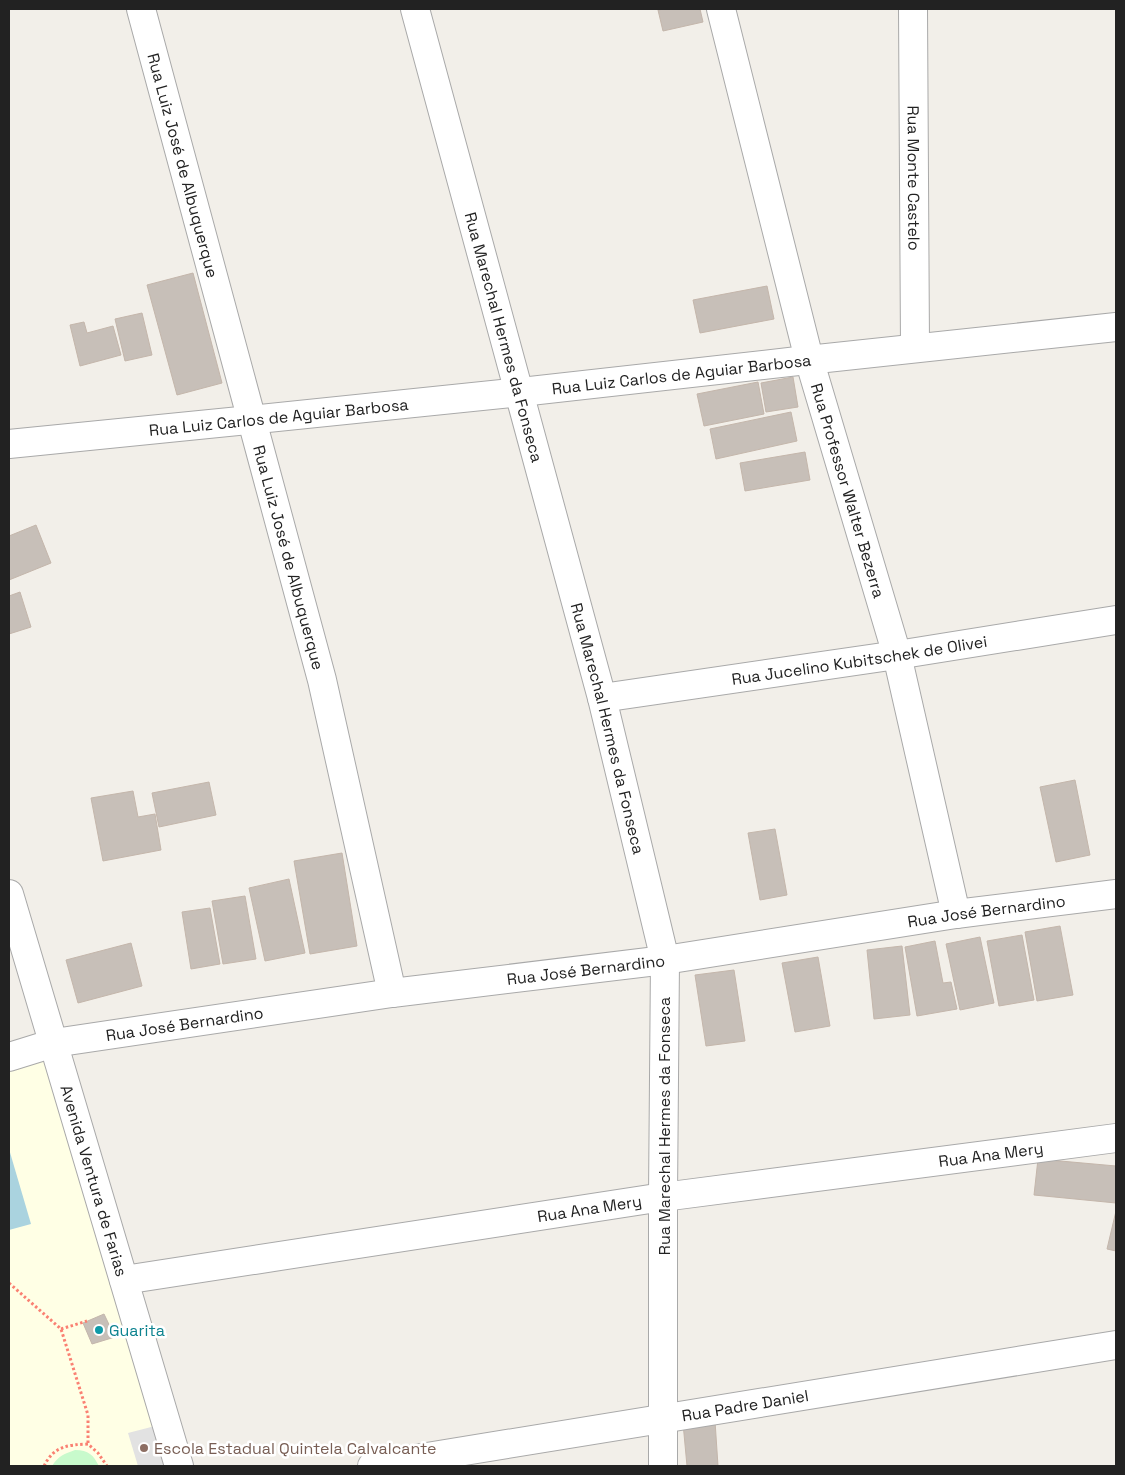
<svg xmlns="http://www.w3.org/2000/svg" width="1125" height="1475" viewBox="0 0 1125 1475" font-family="'Space Grotesk',sans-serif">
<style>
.education{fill:#ffffe5}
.park{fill:#c8facc}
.parking{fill:#e2e2e2}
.water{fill:#aad3df}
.building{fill:#c7bfb8;stroke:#c4b6ab}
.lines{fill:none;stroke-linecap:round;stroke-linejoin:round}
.minor-casing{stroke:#a9a9a9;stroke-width:30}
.path{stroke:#fa8072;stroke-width:3;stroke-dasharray:2.5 2.5;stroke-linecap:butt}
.minor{stroke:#fff;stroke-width:28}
.culture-dot{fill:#0f9aa8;stroke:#fff;stroke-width:2}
.education-dot{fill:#8d6e63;stroke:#fff;stroke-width:2}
.labels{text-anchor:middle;stroke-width:5;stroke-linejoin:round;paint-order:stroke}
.street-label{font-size:16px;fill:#222;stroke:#fff}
.culture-label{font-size:16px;fill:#0d838f;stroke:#fff;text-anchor:start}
.education-label{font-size:16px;fill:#785e54;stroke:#fff;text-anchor:start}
</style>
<rect width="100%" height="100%" fill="#f2efe9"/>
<path class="education" d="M54,1043l125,423h-170v-409z"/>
<path class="park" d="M75,1450c14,0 18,5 24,16h-47c7,-11 12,-12 23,-16z"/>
<path class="parking" d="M155,1426l12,40h-29l-10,-33z"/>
<path class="water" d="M9,1149l22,75 -22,6z"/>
<g class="building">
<path d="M665,9h35l3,13 -40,9 -5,-21z"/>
<path d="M193,273l29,110 -45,12 -30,-110z"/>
<path d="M767,286l7,33 -74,14 -7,-33z"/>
<path d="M142,313l10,42 -27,6 -10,-42z"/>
<path d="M84,322l3,11 26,-7 8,29 -41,11 -10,-41z"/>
<path d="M793,377l5,30 -32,5 -5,-29z"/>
<path d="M758,382l6,32 -60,12 -7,-32z"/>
<path d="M791,412l6,29 -81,18 -6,-30z"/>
<path d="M805,452l5,28 -65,11 -5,-28z"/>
<path d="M36,525l15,38 -42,17v-44z"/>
<path d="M20,592l11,35 -22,7v-38z"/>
<path d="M1075,780l15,75 -34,7 -16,-75z"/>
<path d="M209,782l7,33 -57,12 -7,-34z"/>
<path d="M133,791l5,26 17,-3 6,36 -58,11 -12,-63z"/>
<path d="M775,829l12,66 -27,5 -12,-67z"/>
<path d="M342,853l15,93 -47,8 -16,-93z"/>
<path d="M289,879l16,74 -40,8 -16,-73z"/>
<path d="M245,896l11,63 -33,5 -11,-63z"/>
<path d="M210,908l10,56 -29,5 -9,-57z"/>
<path d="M1060,926l13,69 -36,6 -12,-69z"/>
<path d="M1022,935l12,65 -35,6 -12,-65z"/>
<path d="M980,937l14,66 -34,7 -14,-66z"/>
<path d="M935,941l8,42 8,-1 6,27 -40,7 -12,-69z"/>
<path d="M131,943l11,43 -64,17 -12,-43z"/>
<path d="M902,946l8,69 -36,4 -7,-69z"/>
<path d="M818,957l12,69 -35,6 -13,-69z"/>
<path d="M734,970l11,71 -39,5 -11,-71z"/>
<path d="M1038,1159l78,7v37l-82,-8z"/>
<path d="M1116,1211v40l-9,-2z"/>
<path d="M104,1314l11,23 -23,7 -9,-21z"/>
<path d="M715,1421l3,45h-31l-4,-43z"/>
</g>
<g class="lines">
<g class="minor-casing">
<g id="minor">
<path id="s1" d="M141,9l181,671 70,313"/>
<path id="s2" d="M415,9l187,689 63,262 -2,237v269"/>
<path id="s3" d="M721,9l88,350 88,296 59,259"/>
<path id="s4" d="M913,9l2,338"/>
<path id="s5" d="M9,444c171,-17 341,-34 512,-52 198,-22 397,-45 595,-65"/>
<path id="s6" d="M602,698l295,-43 219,-35"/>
<path id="s7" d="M9,894l170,572"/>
<path id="s8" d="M9,1057l45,-14 338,-50 273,-33 291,-46 160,-20"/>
<path id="s9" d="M124,1280l539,-83 453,-59"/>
<path id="s10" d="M372,1466l744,-121"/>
</g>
</g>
<g class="path">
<path d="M9,1283l52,46 27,86v29"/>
<path d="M61,1329l26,-8"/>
<path d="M44,1466c10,-20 23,-21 44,-22l10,9 9,13"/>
</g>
<use href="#minor" class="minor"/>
</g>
<circle class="culture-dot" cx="99" cy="1330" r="5"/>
<circle class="education-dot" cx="144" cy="1448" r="5"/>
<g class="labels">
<g class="street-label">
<text dy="6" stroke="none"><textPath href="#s1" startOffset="162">Rua Luiz José de Albuquerque</textPath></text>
<text dy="6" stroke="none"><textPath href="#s4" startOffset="169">Rua Monte Castelo</textPath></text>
<text dy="6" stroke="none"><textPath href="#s2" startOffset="340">Rua Marechal Hermes da Fonseca</textPath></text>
<text dy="6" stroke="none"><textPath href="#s5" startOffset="676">Rua Luiz Carlos de Aguiar Barbosa</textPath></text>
<text dy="6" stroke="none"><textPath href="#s5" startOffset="271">Rua Luiz Carlos de Aguiar Barbosa</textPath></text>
<text dy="6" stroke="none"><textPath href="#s3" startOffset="498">Rua Professor Walter Bezerra</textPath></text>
<text dy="6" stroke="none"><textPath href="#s1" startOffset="568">Rua Luiz José de Albuquerque</textPath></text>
<text dy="6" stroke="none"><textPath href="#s6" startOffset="260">Rua Jucelino Kubitschek de Olivei</textPath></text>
<text dy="6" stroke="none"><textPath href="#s2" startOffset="745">Rua Marechal Hermes da Fonseca</textPath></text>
<text dy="6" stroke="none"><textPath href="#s8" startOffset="989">Rua José Bernardino</textPath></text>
<text dy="6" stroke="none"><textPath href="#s8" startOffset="584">Rua José Bernardino</textPath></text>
<text dy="6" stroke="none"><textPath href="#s8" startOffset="179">Rua José Bernardino</textPath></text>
<text transform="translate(664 1126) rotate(-90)" y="6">Rua Marechal Hermes da Fonseca</text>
<text dy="6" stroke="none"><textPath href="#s9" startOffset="876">Rua Ana Mery</textPath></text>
<text dy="6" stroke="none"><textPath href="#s7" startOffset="299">Avenida Ventura de Farias</textPath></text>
<text dy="6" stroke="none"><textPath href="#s9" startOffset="471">Rua Ana Mery</textPath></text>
<text dy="6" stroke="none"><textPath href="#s10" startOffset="378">Rua Padre Daniel</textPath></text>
</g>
<g class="culture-label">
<text x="109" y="1336">Guarita</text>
</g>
<g class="education-label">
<text x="154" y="1454">Escola Estadual Quintela Calvalcante</text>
</g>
</g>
<rect width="1125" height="1475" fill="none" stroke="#222222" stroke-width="20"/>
</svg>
